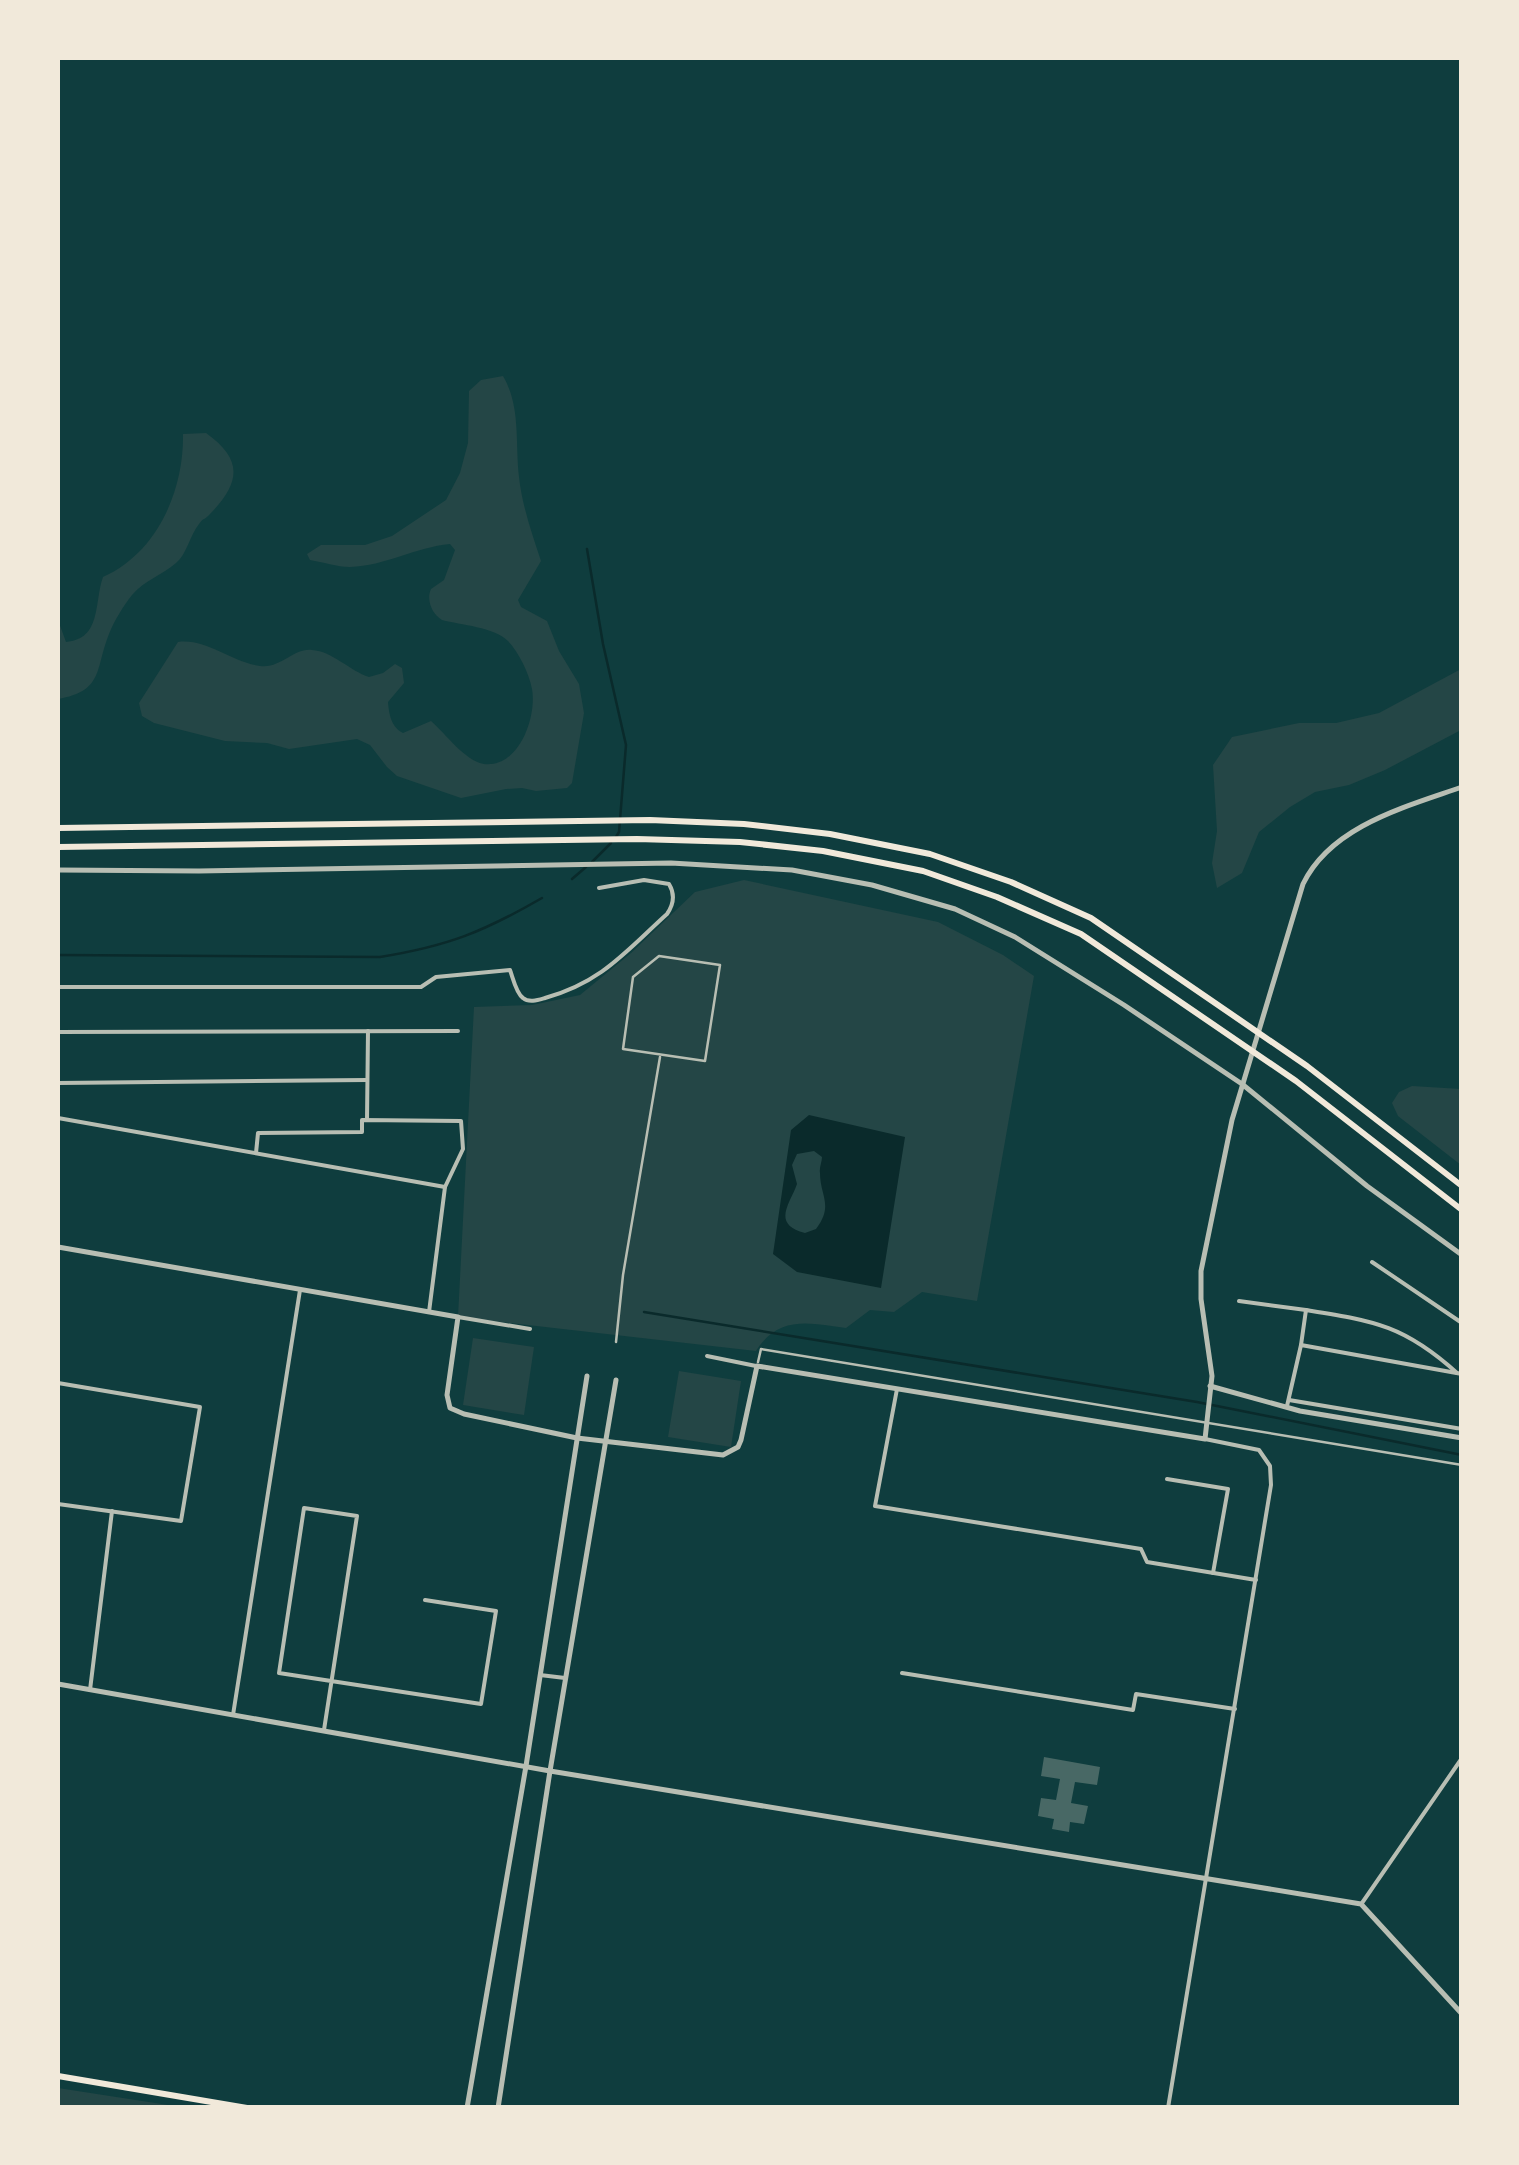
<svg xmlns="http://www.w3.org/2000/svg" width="1519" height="2165" viewBox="0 0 1519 2165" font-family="'Asap Condensed',sans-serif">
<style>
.green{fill:#244646}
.water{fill:#0a2a2b;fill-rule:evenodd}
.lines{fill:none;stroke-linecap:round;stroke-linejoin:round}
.stream{stroke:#0a2a2b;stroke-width:2.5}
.building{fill:#486865}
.pedestrian{stroke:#b8beb3;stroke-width:2.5}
.minor{stroke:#b8beb3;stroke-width:4}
.tertiary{stroke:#b8beb3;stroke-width:5}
.secondary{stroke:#f1e9da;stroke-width:6}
.trunk{stroke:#f1e9da;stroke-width:6}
</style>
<rect width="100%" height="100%" fill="#0f3d3e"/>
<g class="green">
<path d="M503,376c18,31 12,66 16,101 3,28 13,57 22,84l-23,39 3,7 26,14 12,30 20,33 5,29 -12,70 -5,5 -31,3 -14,-3 -16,1 -45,9 -64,-22 -10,-9 -17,-22 -13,-6 -68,10 -22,-6 -42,-2 -71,-18 -12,-7 -3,-13 39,-61c28,-4 53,20 82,24 21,3 33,-18 52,-16 20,1 38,21 57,27l14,-4 12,-9 7,4 2,15 -16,19c1,12 3,25 15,31l28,-12c14,12 34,40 53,43 35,4 53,-47 48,-75 -3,-16 -13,-36 -24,-48 -14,-14 -47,-16 -66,-21 -10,-6 -16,-20 -11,-31l13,-9 11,-30 -5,-6c-34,3 -65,22 -100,23 -13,0 -27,-5 -40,-7l-3,-6 14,-9h44l27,-9 54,-36 14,-27 8,-30 1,-52 12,-11z"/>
<path d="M206,433c36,26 36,48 4,81 -5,6 -6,3 -11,10 -9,11 -12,30 -23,39 -14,12 -31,17 -44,32 -8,10 -18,26 -23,39 -14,35 -5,57 -51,65v-79l8,22c36,-3 28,-40 37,-65 54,-24 81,-86 80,-143z"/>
<path d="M1461,669v61l-76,40 -36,15 -34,7 -25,15 -31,25 -17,41 -25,15 -5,-25 5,-32 -4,-66 19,-28 67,-14h37l43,-10z"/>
<path d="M744,880l194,42 65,33 31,21 -57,325 -55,-9 -28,20 -24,-2 -24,18c-37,-5 -67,-13 -90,23l-298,-34 16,-310 58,-2 48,-10 51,-42 64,-61z"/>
<path d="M1412,1086l49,3v76l-63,-49 -6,-13 7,-11z"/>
<path d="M473,1338l61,9 -10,68 -61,-10z"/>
<path d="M679,1371l62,10 -10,66 -63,-10z"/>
<path d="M58,2088l123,19h-123z"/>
</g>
<path class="water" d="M809,1115l96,22 -24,151 -84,-16 -24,-18 18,-124zM814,1151l8,6c0,5 -3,11 -2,16 0,23 14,32 -4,56l-11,4c-34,-9 -15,-29 -8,-49l-5,-19 5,-11z"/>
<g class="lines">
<g class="stream">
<path d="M587,549l16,95 23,101 -7,87 -3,5"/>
<path d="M592,862l19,-19"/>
<path d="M572,879l14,-12"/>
<path d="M58,955l322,2c68,-11 103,-25 162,-59"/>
<path d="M644,1312l553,90 265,53"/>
</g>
</g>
<path class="building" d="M1044,1757l56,10 -3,18 -22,-3 -4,21 17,3 -4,18 -14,-2 -1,10 -17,-3 2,-10 -16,-3 3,-18 15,2 4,-21 -19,-3z"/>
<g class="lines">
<g class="pedestrian">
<path d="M659,956l61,9 -15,96 -82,-12 10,-72z"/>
<path d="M616,1342l7,-67 37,-218"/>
<path d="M758,1362l3,-13 701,116"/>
</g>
<g class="minor">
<path d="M58,987h363l15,-10 74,-7c3,8 6,23 13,28 6,5 15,2 22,0 57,-16 80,-46 122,-84 7,-10 8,-20 2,-30l-25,-4 -45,8"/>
<path d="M58,1032l400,-1"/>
<path d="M58,1083l309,-3"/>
<path d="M58,1118l387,69"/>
<path d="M367,1120l1,-89"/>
<path d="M256,1153l2,-20 104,-1v-12l99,1 2,28 -18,38 -16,125"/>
<path d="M1372,1262l90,61"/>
<path d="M1239,1301l67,9"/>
<path d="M458,1317l72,12"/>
<path d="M1301,1345l5,-35c68,11 98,15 151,63"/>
<path d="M707,1356l49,10"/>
<path d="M58,1383l142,24 -19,114 -123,-17"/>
<path d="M897,1389l-22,117 266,43 6,13 109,18"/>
<path d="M1289,1400l173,29"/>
<path d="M1287,1406l14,-61 161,29"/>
<path d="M1167,1479l61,10 -15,84"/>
<path d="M902,1673l231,37 3,-16 99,15"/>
<path d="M540,1675l25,3"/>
<path d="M90,1690l22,-179"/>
<path d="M233,1715l67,-425"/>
<path d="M324,1730l33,-214 -53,-8 -25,165 202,31 15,-93 -71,-11"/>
<path d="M1362,1903l100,-145"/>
<path d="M1168,2108l103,-623 -1,-19 -11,-16 -54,-11"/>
</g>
<g class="tertiary">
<path d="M58,870l141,1 472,-8 121,7 80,15 83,24 60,28 109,68 118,79 125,102 95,69"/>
<path d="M58,1247l400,70 -11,78 3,13 14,6 113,24 146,17 15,-8 3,-7 16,-74 448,73 7,-63 -11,-77v-28l31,-151 71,-236c28,-58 102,-77 159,-97"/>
<path d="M1210,1386l90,25 162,27"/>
<path d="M58,1684l492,87 811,133 101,110"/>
<path d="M467,2108l59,-342 61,-390"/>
<path d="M498,2108l52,-337 66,-391"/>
</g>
<path class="secondary" d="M58,2076l189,32"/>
<g class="trunk">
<path d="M58,828l592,-8 94,4 86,10 100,20 81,28 80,36 216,148 155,120"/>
<path d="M58,847l579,-8 103,3 83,9 100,20 74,26 84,37 215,147 166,129"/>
</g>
</g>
<rect width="1519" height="2165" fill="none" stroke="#f1e9da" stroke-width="120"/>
</svg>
